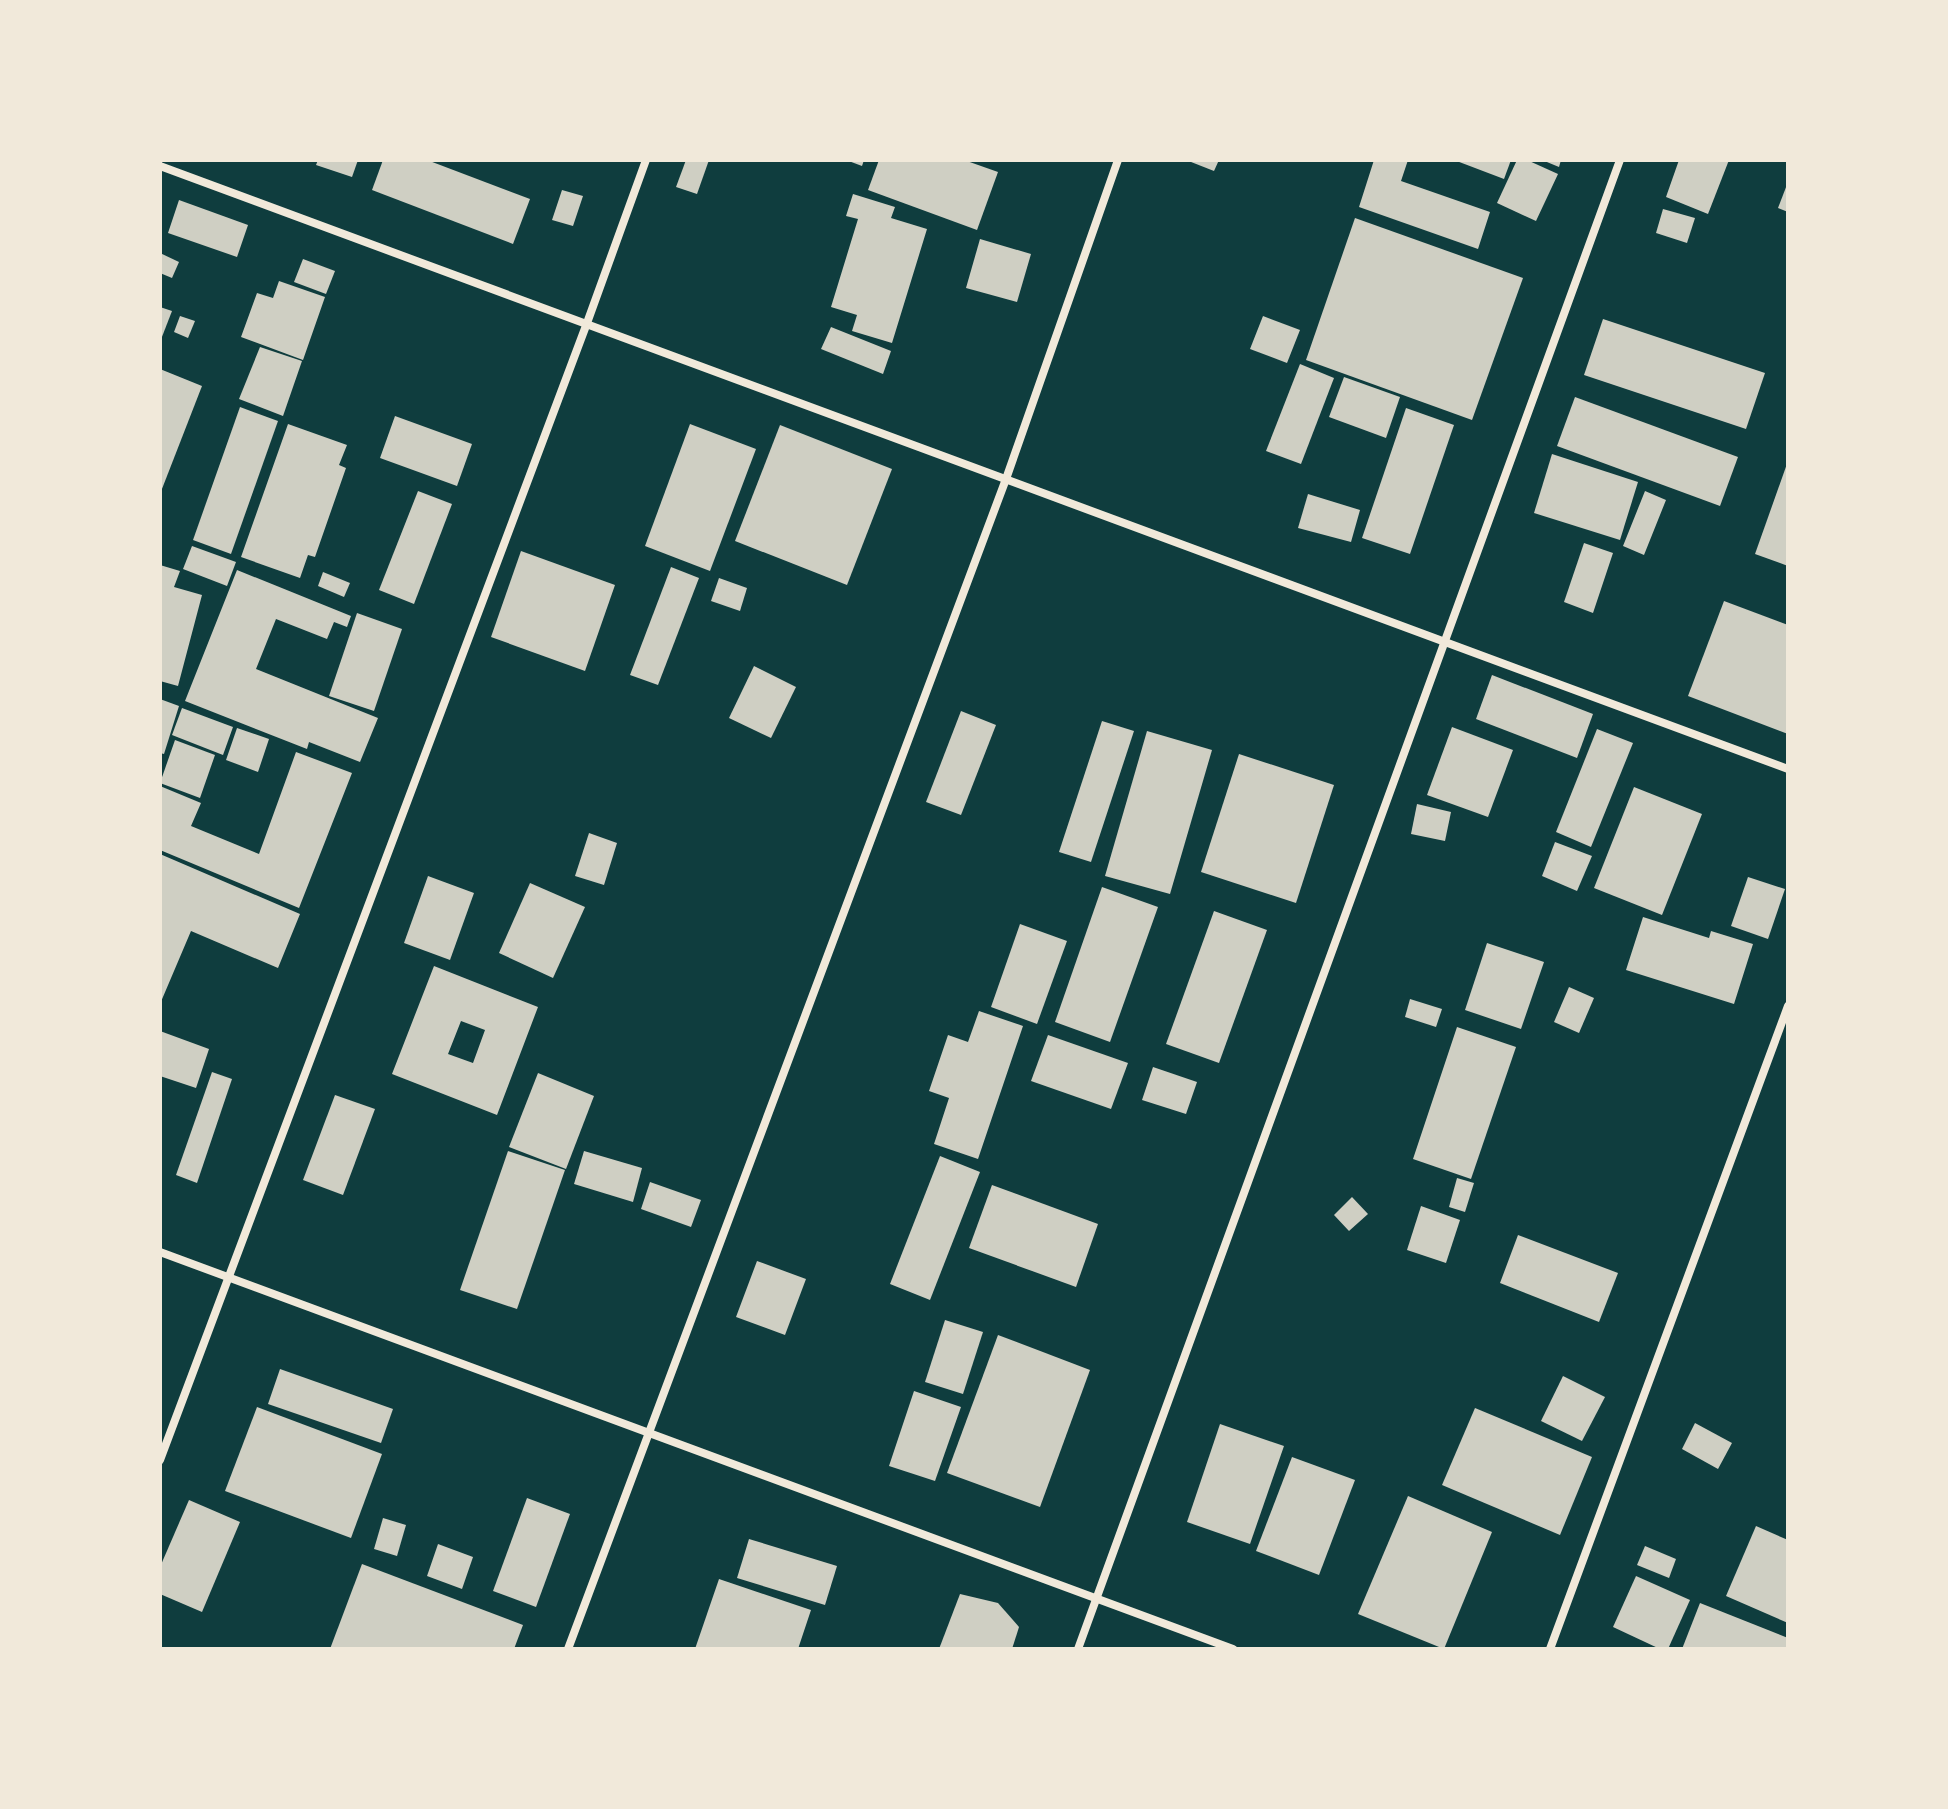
<svg xmlns="http://www.w3.org/2000/svg" width="1948" height="1809" viewBox="0 0 1948 1809" font-family="'Archivo Narrow',sans-serif">
<style>
.building{fill:#cfcfc3;fill-rule:evenodd}
.lines{fill:none;stroke-linecap:round;stroke-linejoin:round}
.minor{stroke:#f1e9da;stroke-width:8}
</style>
<rect width="100%" height="100%" fill="#0f3d3e"/>
<g class="building">
<path d="M318,160h40l-6,17 -36,-12z"/>
<path d="M383,160h44l103,39 -17,45 -141,-54z"/>
<path d="M686,160h23l-12,34 -21,-7z"/>
<path d="M846,160h18l-2,6z"/>
<path d="M879,160h85l34,12 -21,58 -109,-40z"/>
<path d="M1186,160h33l-5,11z"/>
<path d="M1374,160h34l-7,21 89,31 -12,37 -119,-42z"/>
<path d="M1454,160h57l-7,19z"/>
<path d="M1517,160h10l31,14 -22,47 -39,-18z"/>
<path d="M1542,160h19l-2,7z"/>
<path d="M1679,160h50l-21,54 -42,-17z"/>
<path d="M1788,182v30l-10,-4z"/>
<path d="M562,190l21,6 -10,30 -21,-6z"/>
<path d="M853,194l42,13 -4,11 36,11 -35,114 -40,-12 5,-16 -26,-8 27,-88 -12,-3z"/>
<path d="M179,200l69,25 -11,32 -69,-24z"/>
<path d="M1663,209l32,9 -8,25 -31,-10z"/>
<path d="M1355,218l168,60 -51,142 -166,-60z"/>
<path d="M980,239l51,15 -14,48 -51,-14z"/>
<path d="M160,253l19,9 -7,16 -12,-5z"/>
<path d="M303,259l32,12 -9,23 -32,-12z"/>
<path d="M279,281l46,16 -22,63 -62,-23 16,-44 16,5z"/>
<path d="M160,307l12,4 -12,31z"/>
<path d="M180,316l15,5 -7,17 -14,-6z"/>
<path d="M1263,316l37,14 -13,33 -37,-14z"/>
<path d="M1603,319l162,54 -19,56 -162,-54z"/>
<path d="M831,327l60,24 -8,23 -62,-25z"/>
<path d="M260,347l42,14 -19,55 -44,-17z"/>
<path d="M1300,364l34,14 -33,86 -35,-13z"/>
<path d="M160,369l42,17 -42,108z"/>
<path d="M1344,377l56,20 -14,41 -57,-21z"/>
<path d="M1575,397l163,60 -18,49 -163,-60z"/>
<path d="M240,407l38,14 -47,133 -38,-14z"/>
<path d="M1406,408l48,17 -44,129 -48,-16z"/>
<path d="M395,416l77,28 -15,42 -77,-28z"/>
<path d="M288,424l59,21 -8,20 7,3 -31,89 -7,-2 -8,23 -59,-21z"/>
<path d="M690,424l66,25 -46,122 -65,-25z"/>
<path d="M780,425l112,44 -45,116 -112,-44z"/>
<path d="M1552,454l86,28 -18,58 -86,-27z"/>
<path d="M1788,461v105l-33,-12z"/>
<path d="M418,491l34,13 -38,100 -35,-14z"/>
<path d="M1645,491l21,9 -22,55 -21,-9z"/>
<path d="M1308,494l52,16 -9,32 -53,-14z"/>
<path d="M1584,543l29,10 -20,60 -29,-11z"/>
<path d="M192,546l44,16 -9,24 -44,-17z"/>
<path d="M521,551l94,34 -30,86 -94,-34z"/>
<path d="M160,565l20,6 -6,16 28,8 -24,91 -18,-5z"/>
<path d="M671,567l28,11 -41,107 -28,-10z"/>
<path d="M237,570l114,46 -4,11 -13,-5 -7,17 -51,-20 -20,50 122,49 -18,44 -51,-20 -2,7 -122,-48z"/>
<path d="M323,572l27,11 -6,14 -26,-11z"/>
<path d="M719,578l28,10 -7,23 -29,-10z"/>
<path d="M1724,601l64,24v109l-100,-38z"/>
<path d="M357,613l45,16 -28,82 -45,-15z"/>
<path d="M754,666l42,21 -25,51 -42,-20z"/>
<path d="M1492,675l101,39 -16,44 -101,-39z"/>
<path d="M160,699l19,7 -15,48 -4,-1z"/>
<path d="M182,708l51,19 -10,28 -51,-20z"/>
<path d="M961,711l35,14 -35,90 -35,-13z"/>
<path d="M1102,721l32,10 -43,131 -32,-10z"/>
<path d="M1452,727l61,23 -25,67 -61,-22z"/>
<path d="M237,728l32,11 -11,33 -32,-12z"/>
<path d="M1597,729l36,14 -42,104 -35,-15z"/>
<path d="M1147,731l65,19 -42,144 -65,-18z"/>
<path d="M175,740l40,15 -15,43 -40,-15z"/>
<path d="M296,752l56,21 -53,135 -139,-58v-64l41,17 -10,23 68,28z"/>
<path d="M1239,754l95,31 -38,118 -95,-31z"/>
<path d="M1634,787l68,27 -40,101 -68,-27z"/>
<path d="M1417,804l34,8 -6,29 -34,-7z"/>
<path d="M589,833l28,10 -13,42 -29,-9z"/>
<path d="M1555,842l37,14 -15,35 -35,-15z"/>
<path d="M160,854l140,60 -22,54 -87,-37 -31,73z"/>
<path d="M428,876l46,17 -24,67 -46,-17z"/>
<path d="M1748,877l37,12 -17,50 -37,-13z"/>
<path d="M530,883l55,24 -32,71 -54,-25z"/>
<path d="M1102,887l56,20 -48,135 -55,-20z"/>
<path d="M1214,911l53,19 -48,133 -53,-19z"/>
<path d="M1643,917l66,21 2,-7 42,13 -19,60 -108,-34z"/>
<path d="M1020,924l47,17 -30,83 -46,-17z"/>
<path d="M1487,943l57,19 -23,67 -56,-19z"/>
<path d="M434,966l104,41 -41,108 -105,-41zM461,1021l24,9 -12,33 -25,-9z"/>
<path d="M1569,987l25,11 -15,35 -25,-11z"/>
<path d="M1410,999l32,10 -6,18 -31,-10z"/>
<path d="M979,1011l44,15 -45,133 -44,-15 15,-46 -20,-7 19,-56 20,7z"/>
<path d="M1457,1027l59,20 -45,132 -58,-20z"/>
<path d="M160,1031l49,18 -13,39 -36,-12z"/>
<path d="M1048,1035l80,28 -17,46 -80,-28z"/>
<path d="M1153,1067l44,15 -11,32 -44,-14z"/>
<path d="M212,1072l20,7 -35,104 -21,-8z"/>
<path d="M538,1073l56,23 -28,73 -57,-22z"/>
<path d="M335,1095l40,14 -32,86 -40,-15z"/>
<path d="M508,1151l57,19 -48,139 -57,-19z"/>
<path d="M584,1151l58,17 -9,34 -59,-18z"/>
<path d="M940,1156l40,16 -50,128 -40,-16z"/>
<path d="M1457,1178l17,5 -9,29 -16,-5z"/>
<path d="M650,1182l51,18 -10,27 -50,-18z"/>
<path d="M992,1185l106,39 -22,63 -107,-39z"/>
<path d="M1352,1197l16,17 -19,17 -15,-16z"/>
<path d="M1421,1206l39,14 -14,43 -39,-13z"/>
<path d="M1518,1235l100,38 -19,49 -99,-39z"/>
<path d="M757,1261l49,18 -21,56 -49,-18z"/>
<path d="M945,1320l38,12 -20,62 -38,-12z"/>
<path d="M998,1335l92,35 -50,137 -93,-34z"/>
<path d="M280,1369l113,40 -12,34 -113,-39z"/>
<path d="M1563,1376l42,21 -23,44 -41,-20z"/>
<path d="M914,1391l47,16 -26,74 -46,-15z"/>
<path d="M257,1407l125,47 -31,84 -126,-47z"/>
<path d="M1475,1408l117,49 -32,78 -118,-50z"/>
<path d="M1695,1423l37,20 -14,26 -36,-20z"/>
<path d="M1220,1424l64,22 -34,98 -63,-22z"/>
<path d="M1292,1457l63,23 -36,95 -63,-24z"/>
<path d="M1408,1496l84,36 -48,117 -86,-35z"/>
<path d="M527,1498l43,16 -34,93 -43,-16z"/>
<path d="M189,1500l51,22 -38,90 -42,-18v-27z"/>
<path d="M383,1518l23,7 -9,31 -23,-7z"/>
<path d="M1756,1526l32,14v83l-62,-27z"/>
<path d="M749,1539l88,27 -12,39 -88,-27z"/>
<path d="M438,1544l35,13 -11,32 -35,-13z"/>
<path d="M1645,1546l31,13 -7,19 -32,-13z"/>
<path d="M362,1564l161,61 -9,24h-184z"/>
<path d="M1636,1576l54,24 -22,49h-8l-47,-22z"/>
<path d="M719,1579l92,31 -13,39h-103z"/>
<path d="M960,1594l38,9 21,24 -7,22h-73z"/>
<path d="M1700,1603l88,35v11h-106z"/>
</g>
<g class="lines">
<g class="minor">
<path d="M160,166l1628,603"/>
<path d="M160,1252l1073,397"/>
<path d="M160,1460l427,-1137 59,-163"/>
<path d="M568,1649l438,-1170 112,-319"/>
<path d="M1078,1649l542,-1489"/>
<path d="M1550,1649l238,-643"/>
</g>
</g>
<rect width="1948" height="1809" fill="none" stroke="#f1e9da" stroke-width="324"/>
</svg>
